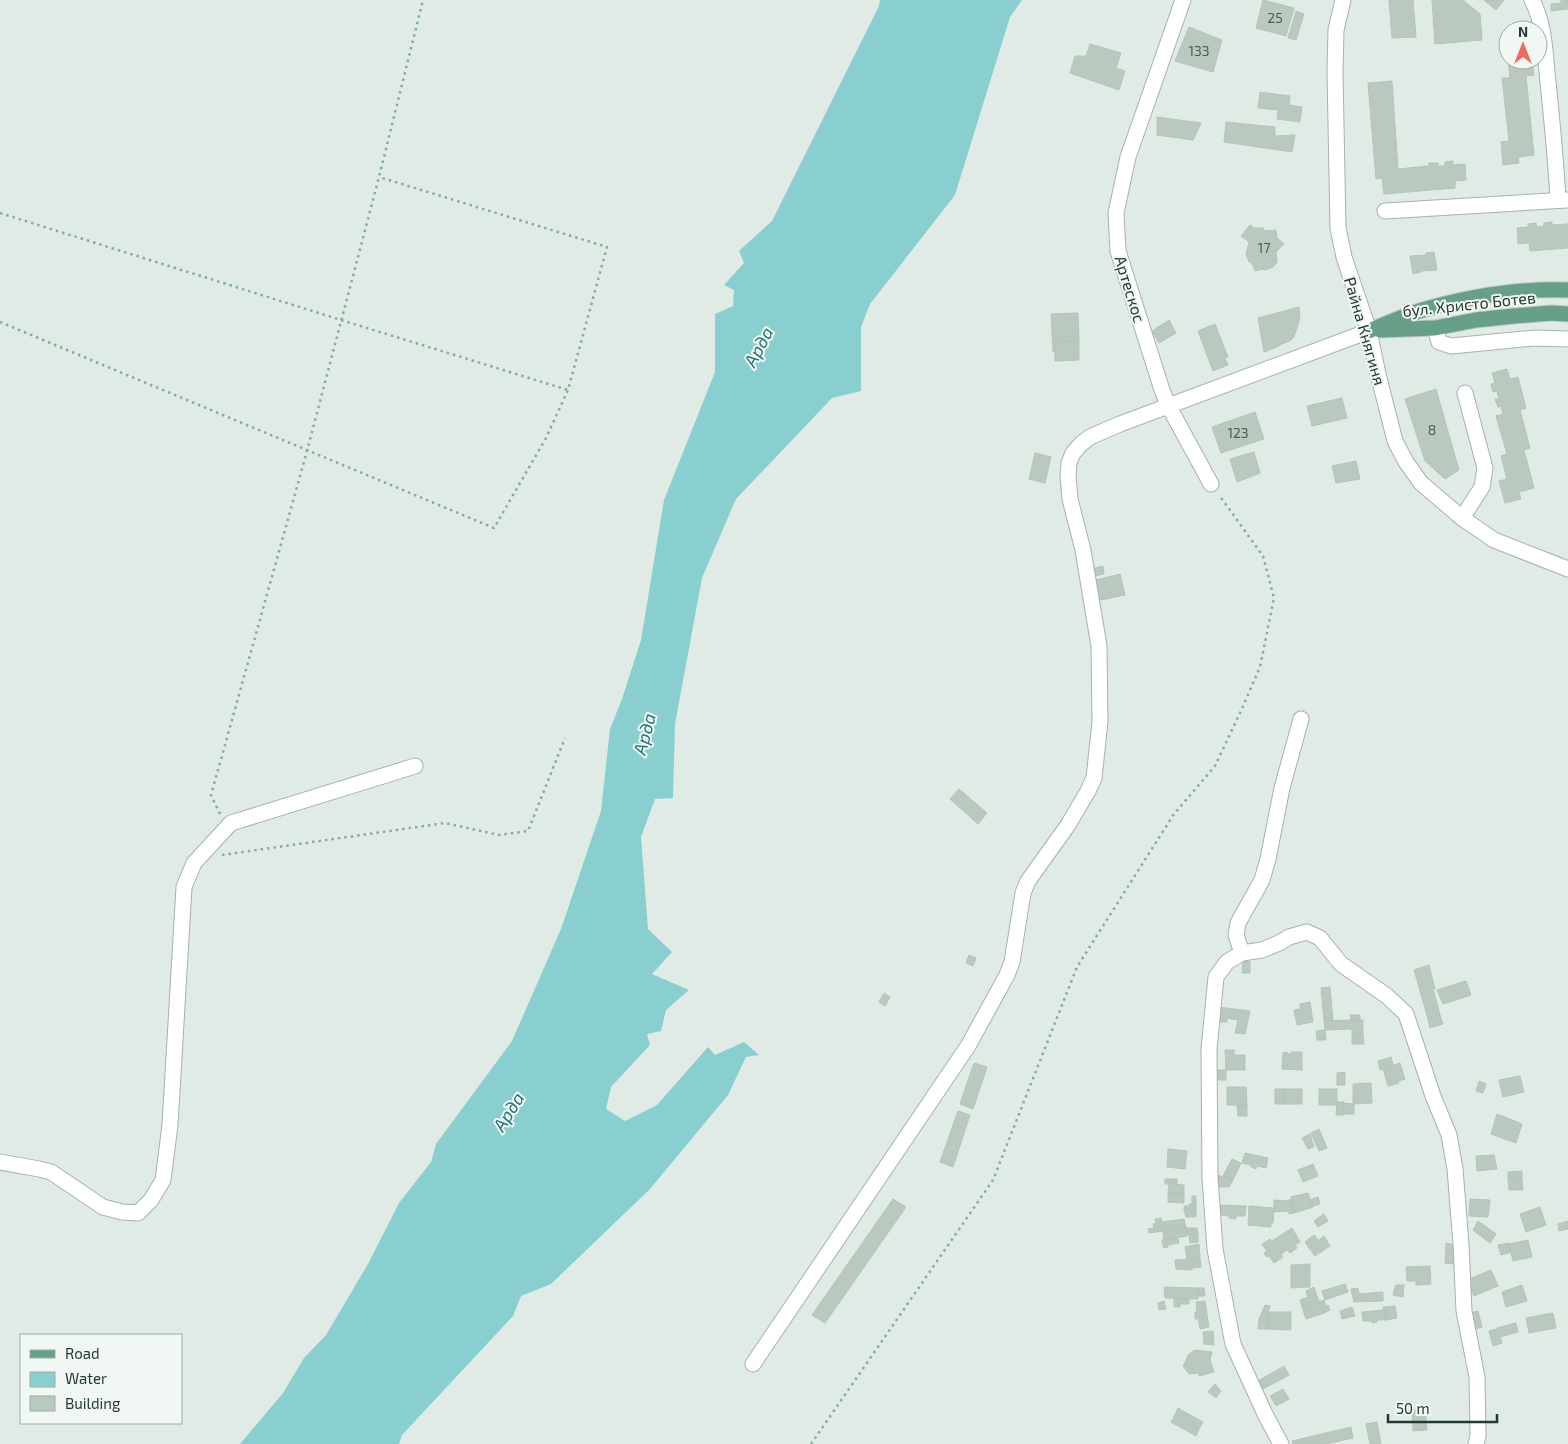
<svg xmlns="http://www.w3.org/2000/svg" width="1568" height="1444" viewBox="0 0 1568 1444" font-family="'Exo 2',sans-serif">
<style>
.water{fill:#8acfcf}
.building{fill:#b9c9c0;stroke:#b3c4bb}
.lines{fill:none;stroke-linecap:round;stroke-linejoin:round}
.minor-casing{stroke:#a4b3ab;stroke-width:17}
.major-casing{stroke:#c1c8c5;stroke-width:17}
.path{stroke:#82ae9a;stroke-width:2.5;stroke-dasharray:2.5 4;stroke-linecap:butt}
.minor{stroke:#fff;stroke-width:15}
.major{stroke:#66a088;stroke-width:15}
.labels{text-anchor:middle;stroke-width:4;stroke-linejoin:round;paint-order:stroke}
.number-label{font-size:14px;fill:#485e55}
.street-label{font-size:16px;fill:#223b31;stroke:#f1f8f3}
.water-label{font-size:18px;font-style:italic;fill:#1d7476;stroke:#f1f8f3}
</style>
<rect width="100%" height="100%" fill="#e1ebe5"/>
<path class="water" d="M880,0h142l-12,17 -55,178 -85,109 -9,23v64l-29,7 -96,101 -34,79 -27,146 -2,74 -18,1 -14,38 7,92 24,23 -20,22 37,16 -23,20 -5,21 -14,3 3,11 -39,42 -5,22 19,12 32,-16 51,-58 7,8 29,-13 15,13 -13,2 -18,38 -78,94 -99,95 -30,12 -8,20 -111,119 -3,9h-159l43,-51 21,-35 22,-23 42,-71 31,-61 32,-41 5,-18 76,-103 49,-112 40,-118 9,-82 12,-30 19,-59 23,-140 51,-128v-58l18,-8 1,-16 -10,-5 20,-22 -5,-12 33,-30 107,-215z"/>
<g class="building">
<path d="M1263,0l31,8 -8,28 -30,-8z"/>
<path d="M1389,0h24l3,37 -24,1z"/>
<path d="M1432,0h31l17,14 2,26 -47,4z"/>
<path d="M1484,0h20l-8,10z"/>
<path d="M1561,0h7v9l-17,2v-7l10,-1z"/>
<path d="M1296,11l8,3 -8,26 -8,-2z"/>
<path d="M1189,27l33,13 -9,32 -38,-11z"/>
<path d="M1090,44l31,9 -5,15 9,3 -6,19 -49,-17 5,-17h11z"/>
<path d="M1508,60h24l2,15 -8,1 8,79 -16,2 1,6 -16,2 -2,-23 8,-1 -7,-63h8z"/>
<path d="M1392,81l6,88 31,-3v-3h9v3h7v-4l8,-1v4l12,-1 1,16 -11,1v7l-71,6 -2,-16 -6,1 -8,-96z"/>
<path d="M1260,92l30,4 -1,9 13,2 -2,15 -23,-3 1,-9 -20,-2z"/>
<path d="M1157,117l44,6 -8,17 -36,-5z"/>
<path d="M1226,122l49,5v9l20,-1 -3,17 -68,-10z"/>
<path d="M1552,222v3l16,-1v24l-38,3 -1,-8 -11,1 -1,-16 11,-1v-3l8,-1 1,4 7,-1v-3z"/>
<path d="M1250,225l4,3h9l1,3 12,-1 1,8 7,6 -8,8 1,10 -4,5 -8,3 -3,-1 -7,2 -3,-8 -3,-1 -3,-8 3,-12 -8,-6z"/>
<path d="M1434,252l3,18 -16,1v1l-8,2 -3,-18 16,-1v-2z"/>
<path d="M1299,307l1,11 -6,19 -4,4 -11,4v1l-15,6 -6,-34z"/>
<path d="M1078,313l1,28 -24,1v10h-2l-2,-38z"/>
<path d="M1169,320l7,13 -17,10 -7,-12z"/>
<path d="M1215,324l13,33 -3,1 3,7 -15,6 -15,-40z"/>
<path d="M1079,341v19l-24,1v-19z"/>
<path d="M1507,369l3,10 8,-2 8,31 -6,2 10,38 -6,2 10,38 -15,4 2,7 -16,4 -6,-22 8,-2 -6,-23 6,-2 -11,-38 7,-2 -2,-8 -3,1 -3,-8h4l-2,-8 -4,1 -2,-8 4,-1 -3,-10z"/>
<path d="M1436,389l23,81 -14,9 -20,-18 -20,-62z"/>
<path d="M1342,398l5,20 -35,8 -5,-20z"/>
<path d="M1255,412l9,27 -43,14 -9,-26z"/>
<path d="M1254,452l6,21 -23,9 -7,-23z"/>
<path d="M1035,453l16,4 -6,26 -16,-4z"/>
<path d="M1356,461l4,18 -24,4 -4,-17z"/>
<path d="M1103,566l1,8 -14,3 -1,-7z"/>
<path d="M1120,574l5,21 -29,6 -4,-20z"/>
<path d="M959,789l28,24 -9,11 -28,-25z"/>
<path d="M969,955l7,3 -3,8 -7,-3z"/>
<path d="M1243,961l7,1v11h-8z"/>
<path d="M1429,965l6,24h-2l7,26 -12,4 -14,-49z"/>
<path d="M1466,981l5,14 -28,9 -6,-14z"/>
<path d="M1330,987l3,34h-9l-3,-33z"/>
<path d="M884,993l6,4 -5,9 -6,-4z"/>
<path d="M1310,1002l3,20 -16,3 -3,-15 6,-1v-5z"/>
<path d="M1218,1007l32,4 -5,23 -10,-1 3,-13 -11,-2v4h-7v-4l-5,-1z"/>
<path d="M1350,1015h10v5h-9z"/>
<path d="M1440,1015l3,9 -13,4 -2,-9z"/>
<path d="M1351,1020h12v15h-11v-6l-27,1 -1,-9z"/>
<path d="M1325,1030l1,10h-9l-1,-9z"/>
<path d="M1352,1035h11l1,9h-12z"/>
<path d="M1225,1050h9v5h11v15h-19z"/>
<path d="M1284,1052l4,1 1,2h1l1,-3h11v18l-20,-1 1,-15z"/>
<path d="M1391,1057l2,8 -13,5 -2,-9z"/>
<path d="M974,1063l13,4 -14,42 -13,-5z"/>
<path d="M1400,1063l5,16 -7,2 1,2 -11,3 -5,-17z"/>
<path d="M1211,1070h15v10h-14z"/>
<path d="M1345,1072v13h-8v-12z"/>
<path d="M1520,1076l4,16 -21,5 -4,-17z"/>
<path d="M1479,1081l7,3 -3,9 -7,-2z"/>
<path d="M1371,1083l1,20 -19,1v-20z"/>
<path d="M1227,1087h19l1,18h-20z"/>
<rect x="1275" y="1089" width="9" height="15"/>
<rect x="1284" y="1089" width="18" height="15"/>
<rect x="1319" y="1089" width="18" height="16"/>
<path d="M1337,1102h7v13h-8z"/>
<path d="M1344,1103l10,1v10h-10z"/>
<path d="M1237,1105h10v11h-9z"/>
<path d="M958,1111l12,4 -17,52 -13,-5z"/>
<path d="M1497,1114l25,10 -6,19 -25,-9z"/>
<path d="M1319,1129l8,19 -8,3 -8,-18z"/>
<path d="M1310,1134l4,13 -6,2 -6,-11z"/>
<path d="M1168,1149l19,2 -2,18 -18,-2z"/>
<path d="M1245,1153l23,5 -2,10 -9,-2 -1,3 -5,-2v-2l-9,-2z"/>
<path d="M1494,1155l3,14 -20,2 -1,-15z"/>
<path d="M1232,1159l9,4 -8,17 -10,-4z"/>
<path d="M1313,1164l5,12 -15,6 -5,-12z"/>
<path d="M1522,1171v7l-14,1v-7z"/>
<path d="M1217,1175l16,5 -4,7h-14z"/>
<path d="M1522,1178l1,12h-14l-1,-11z"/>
<rect x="1165" y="1179" width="12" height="5"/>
<path d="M1169,1184l15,1v8h-16z"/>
<path d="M1168,1193h16v10l-16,-1z"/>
<path d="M1308,1193l5,14 -19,6 -3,-16z"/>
<path d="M1192,1196h4v15l-12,-1v-4h5v-2h3z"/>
<path d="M1318,1197l2,7 -7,2 -3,-6z"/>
<path d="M893,1199l13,8 -81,116 -13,-8z"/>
<path d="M1291,1199l3,14 -5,1v-3l-15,1v-12l13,1z"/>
<path d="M1470,1199l20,1 -2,17 -19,-1z"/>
<path d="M1218,1205l28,1 -1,10h-9v3l-7,-1v-2l-10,-1z"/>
<path d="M1249,1206l25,2 -1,15h-2v4l-23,-2z"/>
<path d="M1540,1207l6,18 -20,7 -6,-18z"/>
<path d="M1184,1210l12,1v6h-10z"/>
<path d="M1324,1214l4,7 -10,6 -4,-6z"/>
<path d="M1161,1218l2,13 -14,2 -1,-4 6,-1 -1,-4 3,-1 -1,-4z"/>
<path d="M1184,1219l2,9 -23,3 -2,-9z"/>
<path d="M1478,1221l18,13 -6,9 -17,-13z"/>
<path d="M1568,1221v8l-9,2 -1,-7z"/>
<path d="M1186,1228h11l1,6 -11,1z"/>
<path d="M1186,1228l1,8 -23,4 -1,-9z"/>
<path d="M1292,1228l8,14 -5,3 2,3 -7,5 -3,-3 -6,4 -9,-13z"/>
<path d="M1198,1234v8l-8,1 -1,-8z"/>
<path d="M1314,1235l4,5 -9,8 -4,-6z"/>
<path d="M1324,1236l6,10 -15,10 -6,-8z"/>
<path d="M1178,1238l1,5 -11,2v2l-4,1 -2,-8z"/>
<path d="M1270,1239l13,18 -9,6 -5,-7 -2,1 -3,-4 3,-2 -5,-7z"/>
<path d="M1528,1240l4,17 -19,4 -4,-17z"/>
<path d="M1446,1243l8,2 -1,19 -8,-1z"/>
<path d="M1509,1243l2,9 -10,3 -3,-10z"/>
<path d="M1199,1244l1,14 -13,1 -2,-12z"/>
<path d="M1200,1258l1,9 -9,1v2l-16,-1 -1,-9z"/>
<path d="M1310,1264v23l-19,1v-23z"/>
<path d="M1430,1266l1,18 -15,1v-4h-9l-1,-14z"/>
<path d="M1491,1270l7,16 -24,10 -7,-16z"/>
<path d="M1345,1284l3,8 -23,8 -3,-9z"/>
<path d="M1396,1285h8l-1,12 -10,-2z"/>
<path d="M1522,1285l5,16 -21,6 -4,-15z"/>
<path d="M1164,1287l34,1v11l-33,-1z"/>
<path d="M1314,1287l5,15 -16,8 -3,-10 8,-3 -2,-6z"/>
<path d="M1198,1288h6l1,8h-7z"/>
<path d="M1358,1288l1,6 24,-2v9l-29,1 -3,-13z"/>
<path d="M1174,1299h15v5h-9v3h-6z"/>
<path d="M1324,1300l2,6 2,-1 2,5 -6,3 -5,-11z"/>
<path d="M1164,1301l2,8 -7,1 -1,-7z"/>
<path d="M1205,1301l4,26 -9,2 -2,-10h-3v-7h2l-1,-10z"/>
<path d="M1319,1302l5,11 -18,6 -3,-9z"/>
<path d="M1265,1305l5,1 -2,6v17h-10l1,-10z"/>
<path d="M1395,1306l2,12 -11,2 -1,-10h-2v-3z"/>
<path d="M1352,1307l3,9 -13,3 -2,-8z"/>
<path d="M1385,1310l1,10h-9v2l-5,1v-2h-9l-1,-9z"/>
<path d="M1478,1311l4,16 -10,3 -5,-16z"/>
<path d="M1268,1312h23v18l-23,-1z"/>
<path d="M1553,1313l3,15 -27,5 -3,-15z"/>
<path d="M1516,1323l2,9 -18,5 2,6 -9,3 -4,-15 8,-2v-1z"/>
<path d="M1213,1331l1,14 -10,-1 -1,-12z"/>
<path d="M1195,1350l17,2 -2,8 4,12 -15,4v-3l-10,1 -6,-8 6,-12z"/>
<path d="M1284,1366l5,9 -26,14 -5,-8z"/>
<path d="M1215,1384l6,7 -5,7 -8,-6z"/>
<path d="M1283,1389l6,10 -13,7 -6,-10z"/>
<path d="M1178,1408l25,14 -4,7 -24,-14z"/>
<path d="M1425,1408l2,22 -14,1 -1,-21z"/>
<path d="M1175,1415l24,14 -3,7 -25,-14z"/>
<path d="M1377,1422l4,22h-11l-4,-20z"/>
<path d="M1351,1427l2,11 -27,6h-33l-1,-3z"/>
</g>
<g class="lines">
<g class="minor-casing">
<g id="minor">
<path d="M1183,0l-55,157 -12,56 2,38 44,139 6,15 43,79"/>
<path d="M1343,0l-7,30 -1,42 3,156 6,29 25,74 9,43 17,67 11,21 15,21 41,35 32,22 74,29"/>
<path d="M1532,0c13,25 13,54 16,82 4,39 8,79 10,118"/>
<path d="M1385,211l182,-11"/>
<path d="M1435,328l4,14 12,4 83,-8 34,1"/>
<path d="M1462,518l20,-31 3,-19 -20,-75"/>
<path d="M1242,953l-6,-18 2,-12 24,-43 6,-21 14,-71 19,-69"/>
<path d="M0,1162l39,7 12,3 52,35 19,5 16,1 13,-13 12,-20 7,-55 14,-238 10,-24 37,-40 184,-57"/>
<path d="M753,1364l215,-318 39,-71 5,-13 11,-69 5,-12 40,-56 20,-34 6,-13 6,-56 -1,-76 -16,-96 -13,-51 -2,-24 1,-12 4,-10 8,-9 9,-7 30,-13 249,-93"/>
<path d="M1281,1444l-16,-30 -32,-70 -18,-95 -5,-71 -1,-129 7,-72 11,-15 15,-9 20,-3 17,-7 10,-6 18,-5 13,6 21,26 46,32 19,18 27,82 16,39 6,34 6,75 3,67 13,66 1,59 -2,8"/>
</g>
</g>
<g class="major-casing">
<g id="major">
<path d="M1380,330l55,-2 41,-8 38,-4 37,-3 17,1"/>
<path d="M1369,331c16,-7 33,-14 50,-20 48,-14 99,-23 149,-21"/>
</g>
</g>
<g class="path">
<path d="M0,213l341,107 227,70"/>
<path d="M0,322l494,206 52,-90 22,-48 39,-143 -228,-70"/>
<path d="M220,814l-9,-19 96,-344 72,-274 44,-177"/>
<path d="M222,855l223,-32 54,12 29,-4 37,-93"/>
<path d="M811,1444l182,-264 84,-213 97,-153 41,-48 25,-53 20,-46 14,-69 -11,-42 -44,-61"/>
</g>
<use href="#minor" class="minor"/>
<use href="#major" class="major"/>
</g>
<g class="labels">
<g class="number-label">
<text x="1275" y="23">25</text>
<text x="1199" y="56">133</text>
<text x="1264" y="253">17</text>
<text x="1432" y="435">8</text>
<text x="1238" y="438">123</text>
</g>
<g class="street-label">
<text transform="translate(1130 289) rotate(73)" y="6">Артескос</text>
<text transform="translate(1469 304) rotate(-6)" y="6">бул. Христо Ботев</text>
<text transform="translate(1365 331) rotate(74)" y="6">Райна Княгиня</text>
</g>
<g class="water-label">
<text transform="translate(759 347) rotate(-62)" y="6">Арда</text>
<text transform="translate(645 734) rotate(-75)" y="6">Арда</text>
<text transform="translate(509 1112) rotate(-58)" y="6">Арда</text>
</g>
</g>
<rect x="20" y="1334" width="162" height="90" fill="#f1f8f3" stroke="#9eaca5"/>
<rect x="30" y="1350" width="25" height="8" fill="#66a088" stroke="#9eaca5"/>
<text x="65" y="1359" font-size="15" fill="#223b31">Road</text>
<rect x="30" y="1372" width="25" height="15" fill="#8acfcf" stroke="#9eaca5"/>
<text x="65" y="1384" font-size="15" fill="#223b31">Water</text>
<rect x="30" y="1396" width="25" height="15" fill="#b9c9c0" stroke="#9eaca5"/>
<text x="65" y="1409" font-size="15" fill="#223b31">Building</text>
<g transform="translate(1523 45)"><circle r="24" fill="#f1f8f3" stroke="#9eaca5"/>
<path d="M0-4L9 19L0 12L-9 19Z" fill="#ee6a5c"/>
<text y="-8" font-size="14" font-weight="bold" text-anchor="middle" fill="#223b31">N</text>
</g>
<path d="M1388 1414v8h109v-8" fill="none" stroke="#223b31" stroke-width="2.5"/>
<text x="1396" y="1414" font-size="15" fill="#223b31" stroke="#f1f8f3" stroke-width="4" paint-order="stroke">50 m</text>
</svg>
